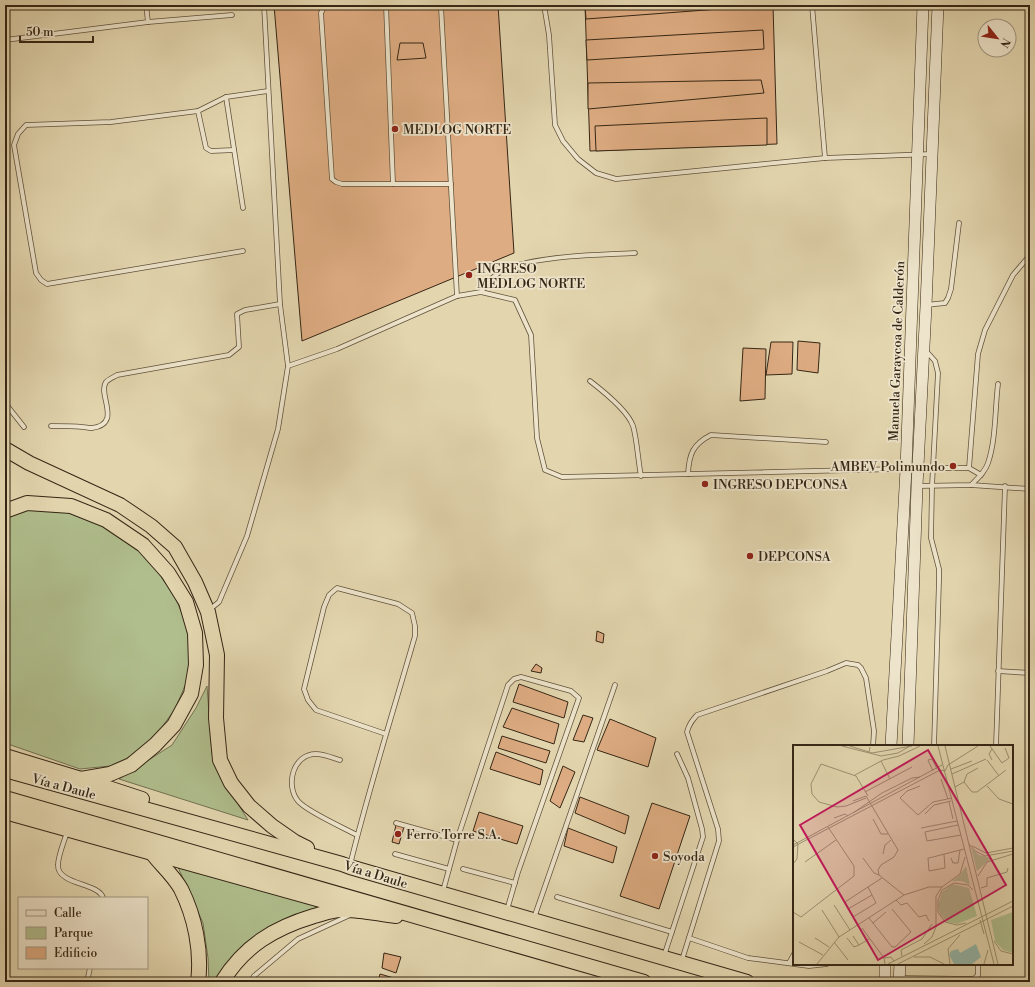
<svg xmlns="http://www.w3.org/2000/svg" width="1035" height="987" viewBox="0 0 1035 987" font-family="'Libre Bodoni',serif">
<style>
.green{fill:#b0be8d;stroke:#727251}
.building{fill:#deac82;stroke:#352615}
.lines{fill:none;stroke-linecap:round;stroke-linejoin:round}
.lane-casing{stroke:#60523c;stroke-width:5.5}
.secondary-casing{stroke:#352615;stroke-width:12}
.highway-casing{stroke:#352615;stroke-width:16}
.lane{stroke:#ede4cb;stroke-width:4}
.secondary{stroke:#ede4cb;stroke-width:11}
.highway{stroke:#e3d6af;stroke-width:14}
.poi-dot{fill:#8f2418;stroke:#ede4cb;stroke-width:1.5}
.labels{text-anchor:middle;stroke-width:3.5;stroke-linejoin:round;paint-order:stroke}
.poi-label{font-size:13px;fill:#352615;stroke:#ede4cb;text-anchor:start}
.street-label{font-size:13px;fill:#352615;stroke:#ede4cb}
.inset-road{fill:none;stroke:#9d9071;stroke-width:1}
.view{fill:#c2185b;fill-opacity:0.15;stroke:#c2185b;stroke-width:2}
.inset-edge{fill:none;stroke:#352615;stroke-width:2}
</style>
<rect width="100%" height="100%" fill="#e3d6af"/>
<filter id="stains"><feTurbulence type="fractalNoise" baseFrequency=".005" numOctaves="4"/><feColorMatrix values="0 0 0 0 .2 0 0 0 0 .09 0 0 0 0 .02 0 0 0 .5 -.17"/></filter>
<radialGradient id="worn" r=".72"><stop offset=".6" stop-color="#630" stop-opacity="0"/><stop offset="1" stop-color="#630" stop-opacity=".3"/></radialGradient>
<g class="green">
<path d="M22,510h34l40,10 43,29 18,22 18,26 11,26 4,27 -3,31 -12,28 -18,25 -17,18 -30,14 -30,3 -75,-26v-225z"/>
<path d="M207,686l5,68 16,34 20,32 -129,-41 53,-34 24,-37z"/>
<path d="M177,865l156,42 -38,9 -79,66h-7l-1,-24 -5,-35z"/>
</g>
<g class="building">
<path d="M274,5h224l16,248 -212,88z"/>
<path d="M585,5h188l4,139 -187,7z"/>
<path d="M585,5h174v1l-173,13z"/>
<path d="M763,30l1,19 -177,11 -1,-20z"/>
<path d="M400,43h23l3,15 -29,2z"/>
<path d="M761,80l3,13 -176,16v-26z"/>
<path d="M767,118v27l-171,6 -1,-25z"/>
<path d="M798,341l22,2 -2,30 -21,-3z"/>
<path d="M771,342h22l-1,32 -26,1z"/>
<path d="M743,348l23,1 -1,50 -25,2z"/>
<path d="M597,631l7,3 -1,9 -7,-2z"/>
<path d="M536,664l6,4 -1,5 -10,-2z"/>
<path d="M519,684l49,18 -4,16 -51,-16z"/>
<path d="M512,708l47,16 -5,20 -51,-17z"/>
<path d="M583,715l10,3 -9,24 -11,-2z"/>
<path d="M610,719l46,19 -8,29 -51,-17z"/>
<path d="M502,736l48,15 -4,12 -48,-15z"/>
<path d="M496,752l47,18 -3,15 -50,-16z"/>
<path d="M563,766l12,6 -15,36 -10,-7z"/>
<path d="M580,797l49,19 -4,18 -50,-21z"/>
<path d="M652,803l38,13 -31,93 -39,-13z"/>
<path d="M479,812l44,14 -6,18 -44,-13z"/>
<path d="M396,825l8,2 -5,17 -7,-2z"/>
<path d="M568,828l49,19 -4,16 -49,-17z"/>
<path d="M384,953l17,4 -5,16 -14,-5z"/>
<path d="M380,974l24,7 -1,1h-25z"/>
</g>
<g class="lines">
<g class="lane-casing">
<g id="lane">
<path d="M146,5l2,17"/>
<path d="M325,5l-4,8 11,166 4,3 6,2h109"/>
<path d="M386,5l7,179"/>
<path d="M440,5l1,2 16,289"/>
<path d="M544,5l5,30 6,90 8,16 15,18 18,14 20,6 209,-21 107,-4"/>
<path d="M812,5l13,153"/>
<path d="M5,40l143,-18 84,-7"/>
<path d="M226,97l17,111"/>
<path d="M198,111l8,37 5,3 23,-1"/>
<path d="M243,251l-196,33 -6,-4 -5,-7 -22,-128 4,-11 8,-9 85,-3 87,-11 28,-14 42,-6"/>
<path d="M481,292c7,-12 15,-19 27,-24 5,-3 12,-3 18,-5 35,-8 73,-8 109,-10"/>
<path d="M926,305l19,-2 3,-5 3,-9 8,-66"/>
<path d="M926,351l9,10 3,12 -6,113 -1,52 8,31v11l-5,166"/>
<path d="M288,366l49,-17 120,-53 24,-4 34,8 16,35 6,103 8,32 17,7 377,-9h30l12,7"/>
<path d="M590,381c13,10 38,30 43,45 4,13 5,35 8,50"/>
<path d="M5,403l19,24"/>
<path d="M51,426c11,0 21,0 32,1 2,0 6,1 9,1 31,-4 5,-34 14,-46 3,-3 8,-5 11,-7l112,-20 10,-8 -2,-33 8,-4 35,-6"/>
<path d="M969,468l9,-114 7,-24 28,-55 17,-20"/>
<path d="M688,474c1,-20 5,-30 23,-39l115,7"/>
<path d="M971,485l59,4"/>
<path d="M917,486l54,-1c7,-7 14,-13 17,-22 8,-23 7,-55 10,-79"/>
<path d="M209,610l10,-8 28,-66 31,-107 10,-63 -8,-62 -16,-299"/>
<path d="M998,671l32,2"/>
<path d="M996,746l9,-260"/>
<path d="M340,760c-7,-2 -16,-6 -24,-6 -23,0 -31,31 -18,47 8,10 46,27 59,34"/>
<path d="M396,823l61,17"/>
<path d="M67,832c-3,10 -9,24 -9,33 -1,20 42,18 45,33"/>
<path d="M395,854l54,15"/>
<path d="M350,865c19,-77 43,-153 65,-229v-10l-3,-13 -14,-9 -61,-16 -8,7 -5,12 -20,82 4,11 8,10 70,24"/>
<path d="M463,869l52,14"/>
<path d="M443,891l14,-51 51,-155 6,-6 7,-2 50,14 8,7 -61,174 -11,38"/>
<path d="M557,897l115,35"/>
<path d="M534,918l81,-233"/>
<path d="M689,938l59,20 61,8 18,-2"/>
<path d="M664,956l39,-119 -1,-8 -14,-51 -11,-24"/>
<path d="M682,960l37,-119 -1,-12 -31,-97c2,-8 5,-11 10,-17l130,-44 19,-8 12,2 3,3 5,10 8,53 -1,15"/>
<path d="M789,963l5,-9"/>
<path d="M900,978l74,1 4,-4v-11"/>
<path d="M87,982l3,-14"/>
<path d="M251,982l3,-6 44,-37 52,-24"/>
</g>
</g>
<g class="secondary-casing">
<g id="secondary">
<path d="M891,746l15,-277 17,-464"/>
<path d="M908,746l9,-260 9,-180 12,-301"/>
<path d="M885,982v-18"/>
<path d="M899,982l1,-18"/>
</g>
</g>
<g class="highway-casing">
<g id="highway">
<path d="M5,449l24,14 91,42 31,21 24,21 20,35 13,30 9,43 -1,63 4,42 11,23 18,23 23,20 23,16 12,6"/>
<path d="M5,511l22,-8 44,3 35,14 37,25 25,28 18,29 9,31 1,32 -5,29 -17,31 -19,20 -24,20 -21,9 -29,5"/>
<path d="M5,756l76,23 61,20"/>
<path d="M5,770l337,94 8,3 397,115"/>
<path d="M5,798c213,60 426,121 639,184"/>
<path d="M5,812l355,99"/>
<path d="M152,853c9,12 22,23 29,36 14,28 21,62 17,93"/>
<path d="M222,982c22,-36 52,-54 92,-66 8,-2 18,-6 27,-6 18,-1 37,4 55,6"/>
</g>
</g>
<use href="#lane" class="lane"/>
<use href="#secondary" class="secondary"/>
<use href="#highway" class="highway"/>
</g>
<g class="poi-dot">
<circle cx="395" cy="129" r="4"/>
<circle cx="469" cy="275" r="4"/>
<circle cx="953" cy="466" r="4"/>
<circle cx="705" cy="484" r="4"/>
<circle cx="750" cy="556" r="4"/>
<circle cx="398" cy="834" r="4"/>
<circle cx="655" cy="856" r="4"/>
</g>
<g class="labels">
<g class="poi-label">
<text x="403" y="134">MEDLOG NORTE</text>
<text x="477" y="273">INGRESO<tspan x="477" dy="15">MEDLOG NORTE</tspan></text>
<text x="945" y="471" text-anchor="end">AMBEV Polimundo</text>
<text x="713" y="489">INGRESO DEPCONSA</text>
<text x="758" y="561">DEPCONSA</text>
<text x="406" y="839">Ferro Torre S.A.</text>
<text x="663" y="861">Soyoda</text>
</g>
<g class="street-label">
<text transform="translate(896 351) rotate(-88)" y="5">Manuela Garaycoa de Calderón</text>
<text transform="translate(64 786) rotate(15)" y="5">Vía a Daule</text>
<text transform="translate(376 874) rotate(17)" y="5">Vía a Daule</text>
</g>
</g>
<g transform="translate(793 745)">
<rect width="220" height="220" fill="#e3d6af"/>
<path d="M178,103l8,7 12,3 -14,13zM173,121l4,19 -8,-4h-10l8,-6zM159,139l17,4 8,28 -20,8 -10,-2 -7,-8 -2,-9 4,-13zM220,167v41l-10,-3 -8,-9 -4,-21z" fill="#b0be8d"/>
<path d="M183,199l5,13 -9,7h-18l-5,-9 2,-4 7,-2 2,4z" fill="#95b9aa"/>
<path class="inset-road" d="M49,1l39,10 17,-3 12,-7M57,1l19,6M145,1l56,218M152,1l53,218M197,1l12,17 7,-5 -4,-10M77,2l-1,5 3,1 40,-7M194,15l12,16M199,15l-3,-6 3,-5M88,16l9,18M158,24l21,-8M140,26l-5,-11 4,-1 5,10M159,29l34,-15M62,30l28,-15 16,-4 21,-10M148,34l7,20M171,37l8,10h5l29,-22M127,41l-13,5 -7,7 18,17 15,-13 19,-4M194,41l12,13 14,5M162,42l9,-5 3,-8 11,-6M72,47l47,-25M73,51l32,54 -4,7 -13,8 -3,5 1,5 25,20M73,53l-20,8 -9,1 -18,-5 -7,-8 -1,-10 10,-20 35,12 12,20M60,56l13,-5M156,57l4,17M60,68l29,-20 30,-15 8,-1M132,69l9,-9 17,-4M41,73l11,-4 3,2M80,74l8,15h7M165,80l-33,7 2,9 34,-6M128,83l36,-7M0,94l5,5 -1,15 -4,5M176,99l6,7 10,5 28,-5M0,100l149,-80M179,101l14,7 27,-5M0,102l147,-77 5,1 3,-6 30,-19M90,109l2,-9 6,-5M151,109l1,14 -16,3 -1,-13h1l35,-9M70,113l11,15 5,2M158,113l2,5h5l2,-13M12,117l31,-22M185,131l9,-14 26,-8M75,142l8,16 -23,14 -8,-15 23,-15 14,-9M188,143l6,-2v-8l20,-6 1,-4M103,155l5,5 6,-2 12,14 7,-2 3,6M41,160l16,25M55,164l24,-14M29,165l17,27M0,167l8,5 53,-41v-10l-26,-39M76,173l23,29h3l16,-15 -19,-23M187,175l4,14M80,178l13,-11M173,178l-9,2 -12,-3 -7,-10v-12l4,-10 12,-7 14,2 5,5M69,183l22,30 1,6M60,191l6,9 10,-6M22,193l14,9M54,193l7,9 5,-2M201,196l7,10 12,3M6,197l24,13M41,197l14,18M131,199l8,-7 4,-10v-31l6,-9 18,-13 5,-17M109,211l-1,-6 21,-11 10,-15M121,212h16l14,7M91,213l7,-1 3,4M24,219l22,-27 65,-42 25,-8h13M95,219l125,-63M105,219l115,-58M157,219l-2,-15 12,-14M191,219l4,-14"/>
<path class="view" d="M135,5l78,135 -128,75 -78,-135z"/>
<rect width="220" height="220" class="inset-edge"/>
</g>
<rect width="1035" height="987" fill="none" stroke="#e3d6af" stroke-width="20"/>
<rect x="6" y="6" width="1023" height="975" fill="none" stroke="#352615" stroke-width="2"/>
<rect x="10" y="10" width="1015" height="967" fill="none" stroke="#352615"/>
<rect x="18" y="897" width="130" height="72" fill="#ede4cb" stroke="#a39882"/>
<rect x="26" y="910" width="20" height="6" fill="#ede4cb" stroke="#a39882"/>
<text x="54" y="917" font-size="12" fill="#352615">Calle</text>
<rect x="26" y="927" width="20" height="12" fill="#b0be8d" stroke="#a39882"/>
<text x="54" y="937" font-size="12" fill="#352615">Parque</text>
<rect x="26" y="947" width="20" height="12" fill="#deac82" stroke="#a39882"/>
<text x="54" y="957" font-size="12" fill="#352615">Edificio</text>
<g transform="translate(997 38) rotate(120)"><circle r="19" fill="#ede4cb" stroke="#a39882"/>
<path d="M0-3L7 15L0 10L-7 15Z" fill="#8f2418"/>
<text y="-6" font-size="11" font-weight="bold" text-anchor="middle" fill="#352615">N</text>
</g>
<path d="M20 36v6h73v-6" fill="none" stroke="#352615" stroke-width="2"/>
<text x="26" y="36" font-size="12" fill="#352615" stroke="#ede4cb" stroke-width="3" paint-order="stroke">50 m</text>
<rect width="100%" height="100%" filter="url(#stains)"/>
<rect width="100%" height="100%" fill="url(#worn)"/>
</svg>
